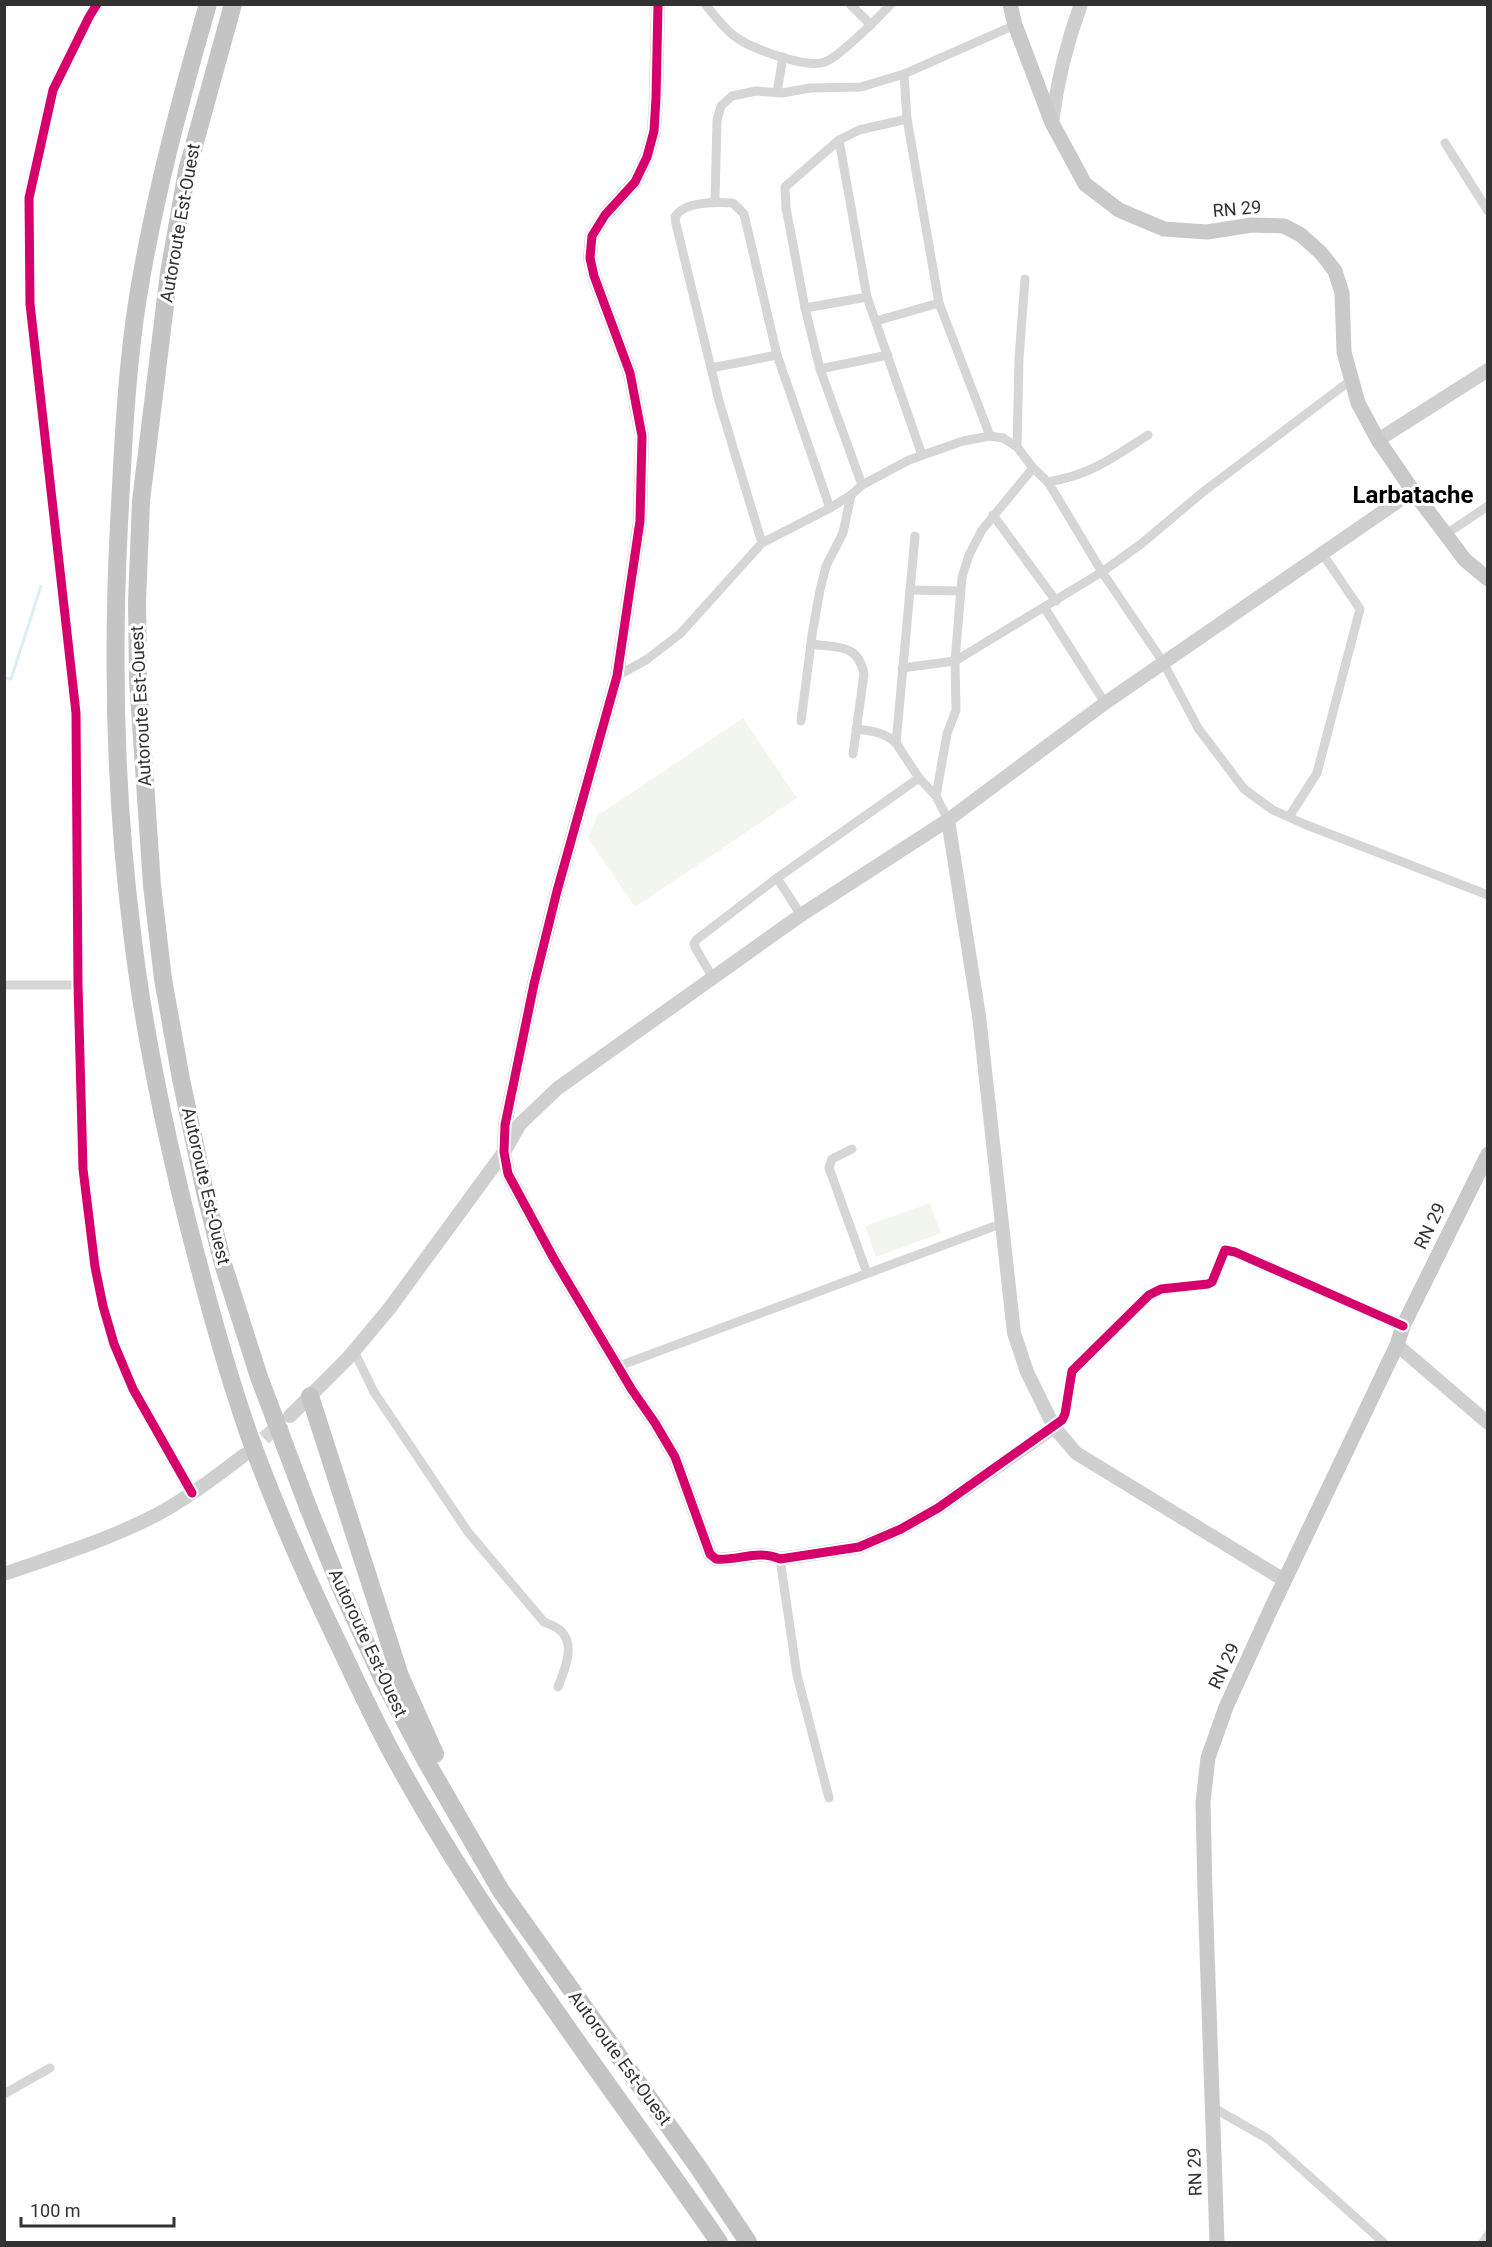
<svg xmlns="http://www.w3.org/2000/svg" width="1492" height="2247" viewBox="0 0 1492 2247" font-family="Roboto,sans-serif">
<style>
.green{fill:#f3f6ee}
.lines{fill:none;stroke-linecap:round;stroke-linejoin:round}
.stream{stroke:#dbeef4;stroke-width:3}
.secondary-tunnel{stroke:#d6d6d6;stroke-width:14;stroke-dasharray:14 7;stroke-linecap:butt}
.street{stroke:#d6d6d6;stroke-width:9}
.secondary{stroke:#cfcfcf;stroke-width:14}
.primary{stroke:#c9c9c9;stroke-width:15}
.highway{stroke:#c4c4c4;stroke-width:18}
.cycleway-casing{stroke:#fff;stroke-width:13}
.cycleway{stroke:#d6006c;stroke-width:9}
.labels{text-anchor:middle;stroke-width:6;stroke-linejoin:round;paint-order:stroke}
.street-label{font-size:18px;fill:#323232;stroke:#fff}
.district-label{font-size:24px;font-weight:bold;fill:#000;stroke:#fff}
</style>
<rect width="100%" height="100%" fill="#fff"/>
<g class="green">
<path d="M743,718l54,80 -162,109 -47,-69 9,-22z"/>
<path d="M930,1203l11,30 -65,24 -11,-31z"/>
</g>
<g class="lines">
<path class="stream" d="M4,678l7,1 30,-93"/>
<path class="secondary-tunnel" d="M248,1452l36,-31"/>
<g class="street">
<path d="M97,4l-8,13 -36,73 -24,108 1,106 46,409 2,272 5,184 12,98 8,39 11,38 19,45 59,104"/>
<path d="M705,4c9,11 18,23 28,31 15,13 74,34 92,27 14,-5 54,-45 66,-58"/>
<path d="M850,4l21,21"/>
<path d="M777,92l6,-35"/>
<path d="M839,140l28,157 55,158"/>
<path d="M1445,143l43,68"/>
<path d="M715,201l2,-81 4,-14 11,-10 24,-5 26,2 28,-5 51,-1 43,-13"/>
<path d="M805,308l62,-11"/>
<path d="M876,321l63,-18"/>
<path d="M711,368l66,-13"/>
<path d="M820,369l68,-14"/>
<path d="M990,436l-51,-133 -32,-184 -3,-45 111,-49"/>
<path d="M1017,447l2,-88 6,-80"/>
<path d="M1048,482c42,-7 65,-24 100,-47"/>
<path d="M862,485l-42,-116 -15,-61 -19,-100 -1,-21 54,-47 20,-10 48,-11"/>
<path d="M993,515l63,86"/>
<path d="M1446,534l42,-28"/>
<path d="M915,536l-19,207 23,35 17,18 12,24"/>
<path d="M762,543l-43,-142 -43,-177 -1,-7c9,-16 41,-15 58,-14l11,11 33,141 53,153"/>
<path d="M910,590l49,1"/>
<path d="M1044,607l61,96"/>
<path d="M811,644c26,4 47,-1 53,30l-11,80"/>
<path d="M902,668l53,-7 147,-89 39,-28 62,-52 148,-112"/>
<path d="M617,676l29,-16 34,-26 82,-91 68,-35 21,-13 11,-10 47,-25 54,-19 27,-5 13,2 14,9 16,21 15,14 54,90 61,90 35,66 46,61 29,21 31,14 184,71"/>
<path d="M801,721l11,-86 8,-45 6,-24 17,-33 8,-38"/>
<path d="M856,729c16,2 28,3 40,14"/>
<path d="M936,796l11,-62 9,-24 -1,-49 7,-84 7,-22 13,-25 51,-62"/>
<path d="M1289,817l28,-44 43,-164 -38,-56"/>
<path d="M777,878l24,37"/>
<path d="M713,978l-17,-29 -2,-5 2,-4 81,-62 142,-100"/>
<path d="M4,985h74"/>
<path d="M852,1149l-20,10 -3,9 38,105"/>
<path d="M354,1351l20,41 94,140 76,90c5,2 13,5 17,9 15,14 3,40 -3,56"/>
<path d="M619,1366l384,-143"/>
<path d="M1054,1427c22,-19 7,-43 25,-63l75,-72 7,-3 47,-5 4,-2 13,-32 10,2 168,74"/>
<path d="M780,1559l17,116 32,123"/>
<path d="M4,2094l46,-26"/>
<path d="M1212,2107l56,32 115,103"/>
<path d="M1483,2242l5,-7"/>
</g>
<g class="secondary">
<path d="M658,4l-2,94 -2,33 -7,26 -12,25 -30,33 -13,21 -2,22 4,18 36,97 12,63 -2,85 -23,155 -60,215 -23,93 -29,141 -1,27 4,22 46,85 78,131 23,33 20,34 35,97 6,5c22,2 42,-10 64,0l79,-12 42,-18 37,-21 116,-81"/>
<path d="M1052,123c5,-41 15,-81 29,-119"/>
<path d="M1378,440l110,-70"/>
<path d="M948,820l31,196 35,317 13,39 27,55 22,26 208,127"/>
<path d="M1397,1345l91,78"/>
<path d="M290,1416l58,-58 41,-49 115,-157 16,-28 38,-36 243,-173 147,-95 157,-117 308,-212"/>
<path d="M4,1574c51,-18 104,-34 152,-59 32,-17 60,-38 88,-60"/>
</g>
<g class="primary">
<path d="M1010,4l5,21 37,98 33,61 34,26 45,19 43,3 45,-7 32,1 17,9 20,18 14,18 7,22 2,59 14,51 20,37 35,51 52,69 23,19"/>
<path d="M1217,2242l-12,-350 -2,-90 5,-44 18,-51 43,-94 128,-268 6,-19 85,-172"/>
</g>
<g class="highway">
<path d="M208,4c-28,97 -54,194 -70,293 -12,75 -15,152 -19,227 -7,136 -4,273 13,408 11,96 31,190 54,284 19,74 38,147 63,219 26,72 57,142 90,210 17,36 34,73 53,108 94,173 216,328 327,489"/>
<path d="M233,4l-46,167 -18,102 -28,228 -4,101 1,78 14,205 11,94 18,100 24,113 18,72 36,113 49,130 34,84 41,89 43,81 75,130 197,276 50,75"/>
<path d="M310,1396l90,280 35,78"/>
</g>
<g class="cycleway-casing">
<g id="cycleway">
<path d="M97,4l-8,13 -36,73 -24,108 1,106 46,409 2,272 5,184 12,98 8,39 11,38 19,45 59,104"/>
<path d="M658,4l-2,94 -2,33 -7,26 -12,25 -30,33 -13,21 -2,22 4,18 36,97 12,63 -2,85 -23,155 -60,215 -23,93 -29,141 -1,27 4,22 46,85 78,131 23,33 20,34 35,97 6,5c22,2 42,-10 64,0l79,-12 42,-18 37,-21 124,-88 3,-6 7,-43 77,-76 12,-6 47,-5 4,-2 13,-32 10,2 168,74"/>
</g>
</g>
<use href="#cycleway" class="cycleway"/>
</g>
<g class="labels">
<g class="street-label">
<text transform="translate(1237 209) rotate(-5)" y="6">RN 29</text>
<text transform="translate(180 223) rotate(-80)" y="6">Autoroute Est-Ouest</text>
<text transform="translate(141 706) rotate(-93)" y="6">Autoroute Est-Ouest</text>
<text transform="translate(206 1186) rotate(77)" y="6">Autoroute Est-Ouest</text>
<text transform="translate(1430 1226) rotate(-64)" y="6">RN 29</text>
<text transform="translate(368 1643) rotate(65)" y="6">Autoroute Est-Ouest</text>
<text transform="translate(1224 1666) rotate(-65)" y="6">RN 29</text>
<text transform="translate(620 2058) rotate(54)" y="6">Autoroute Est-Ouest</text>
<text transform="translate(1195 2172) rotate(-92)" y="6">RN 29</text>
</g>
<g class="district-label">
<text x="1413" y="503">Larbatache</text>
</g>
</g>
<rect width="1492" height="2247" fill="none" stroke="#323232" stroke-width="12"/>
<path d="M21 2217v9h153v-9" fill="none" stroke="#323232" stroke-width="3"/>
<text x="30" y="2217" font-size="18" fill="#323232" stroke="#ffffff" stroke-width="4.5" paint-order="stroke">100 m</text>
</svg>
